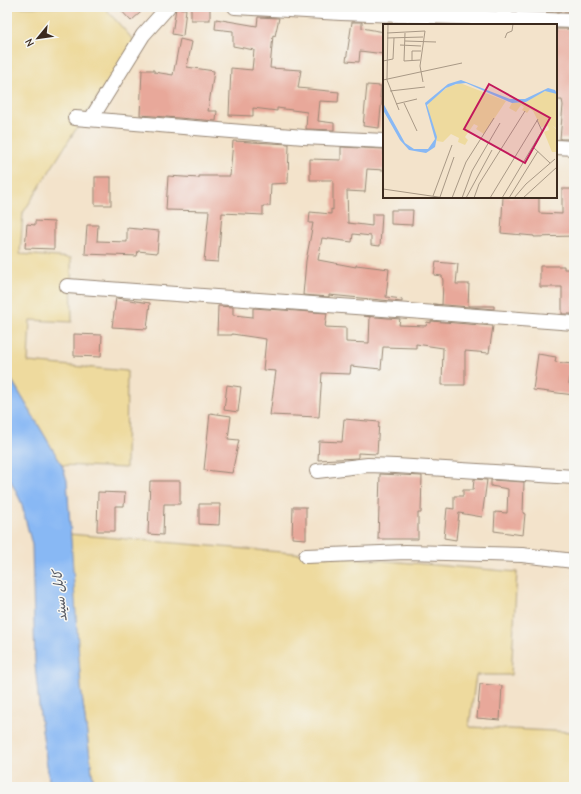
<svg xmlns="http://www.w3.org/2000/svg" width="581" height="794" viewBox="0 0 581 794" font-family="'Comic Neue','Playpen Sans Arabic',sans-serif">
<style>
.sand{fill:#eeda9e;stroke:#94825e}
.water{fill:#88b8f4;stroke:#627189}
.building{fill:#e8a89a}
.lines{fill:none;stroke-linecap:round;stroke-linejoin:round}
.minor-casing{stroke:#978674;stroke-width:16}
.minor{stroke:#fff;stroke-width:14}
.labels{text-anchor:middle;stroke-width:3;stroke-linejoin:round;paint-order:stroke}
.water-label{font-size:13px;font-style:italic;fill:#52555e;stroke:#f6f6f2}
.inset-road{fill:none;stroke:#a99986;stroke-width:1}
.view{fill:#c2185b;fill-opacity:0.15;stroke:#c2185b;stroke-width:2}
.inset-edge{fill:none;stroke:#3b2a1e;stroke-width:2}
</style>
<rect width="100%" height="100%" fill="#f6f6f2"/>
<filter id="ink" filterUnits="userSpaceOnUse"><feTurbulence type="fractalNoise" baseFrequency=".025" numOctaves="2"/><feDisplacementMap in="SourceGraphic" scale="8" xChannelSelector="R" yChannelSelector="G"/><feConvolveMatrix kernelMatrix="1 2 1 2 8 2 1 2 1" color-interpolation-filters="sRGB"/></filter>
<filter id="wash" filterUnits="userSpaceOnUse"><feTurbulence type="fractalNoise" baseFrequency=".012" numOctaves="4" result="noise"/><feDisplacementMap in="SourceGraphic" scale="16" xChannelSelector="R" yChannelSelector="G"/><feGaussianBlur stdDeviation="0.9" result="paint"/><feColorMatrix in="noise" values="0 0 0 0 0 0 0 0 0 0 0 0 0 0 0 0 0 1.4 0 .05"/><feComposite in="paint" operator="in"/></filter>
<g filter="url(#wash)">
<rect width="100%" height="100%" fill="#f3e3cb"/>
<g class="sand">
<path d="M7,7h97l32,36 -58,83 -55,87 -3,41 51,4 1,64 -42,-2 -2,42 99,9 -1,97 -64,-3 -55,-93z"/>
<path d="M69,534l448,38 -6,103h-35l-7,52 105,5v55h-480l-13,-99z"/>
</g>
<path class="water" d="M7,372l55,93 5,15 14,208 13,99h-44l-10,-71 -5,-51 -3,-120 -11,-43 -14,-29z"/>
<g id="blocks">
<g class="building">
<path d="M118,7h17l6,5 -10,9z"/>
<path d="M544,7h30v5l-30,-1z"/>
<path d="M176,8l10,1 -3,27 -11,-2z"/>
<rect x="191" y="8" width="19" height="12"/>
<path d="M258,17l21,1 -4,18 -2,-1 -3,33 31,2 -3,18 41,4 -1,10 -18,-1 -2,20 16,2v7l-28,-1 1,-17 -30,-4v3l-24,-3v8l-24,-1 2,-47 21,2 2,-20 -21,-4v-15l-18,-2 1,-10 41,7z"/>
<path d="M352,22h10v6l22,4v22l-24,-3 -1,11 -13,-1z"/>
<path d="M556,29h18v110h-14l3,-34 -1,-5h-6z"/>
<path d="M180,39l12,3 -5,25 27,4 -6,40h9l-1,10 -76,-6 2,-45h12v2l19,3z"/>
<path d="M367,85l14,1 -1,12h2l-3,30 -16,-2z"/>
<path d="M233,141l56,3 -1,39 -17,1 -1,22h-7v9l-41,-2 -4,49 -14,-1 5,-50 -43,-1 2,-34 31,2v-2h31z"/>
<path d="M341,147l43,2v21l-17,-1 -2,23 -18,-1 1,32 24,3v-12h10l-2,32 -9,-1v-9l-18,-2 -1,8 -30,-4 -4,22 38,7v-2l33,4 -3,28 16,2v3l-73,-7v2l-26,-2 3,-34 7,-38h-4l1,-11 21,2v-5l2,1v-30h-23v-21l31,1z"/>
<rect x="95" y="177" width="16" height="28"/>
<path d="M562,189h12v47l-40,1v-1l-33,-3 2,-36h36v16l23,1z"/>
<path d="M391,210h22l-1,15 -21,-1z"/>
<path d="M35,221l19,1v27l-29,-1 2,-24 8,1z"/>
<path d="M87,225h11l-1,16 30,1v-14l32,3 -2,22 -19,-2 -1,5 -52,-2z"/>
<path d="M436,262l22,2 -2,20h13l-1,22h26v3l-61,-5 9,1 1,-24 -1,-5 -8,-1z"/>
<path d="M540,266h24v3h9l1,45h-12v-27h-22z"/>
<path d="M116,298l34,5 -3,26 -35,-2z"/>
<path d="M218,306l15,1v8l20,2v-9l74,5 -2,14 21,1v14l23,1 1,-26 -6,-1 36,3 -1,6 27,1 1,-4 4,1v-2l62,5 -4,27 -24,-2v34h-23l1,-37 -27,-4v4l-33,-1 -2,22 -30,-3 -1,8 -28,-1 -3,44 -49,-2 6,-44 -13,-1 3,-31 -34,-5v1h-15z"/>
<path d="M74,334l28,1 -1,22 -27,-1z"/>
<path d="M538,354l18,3 -1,5 17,2 -3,20 5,1v10l-41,-5z"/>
<path d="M227,385l14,2 -3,25 -14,-2z"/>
<path d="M210,413l21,3 -3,23 11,1 -7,33 -28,-3z"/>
<path d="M344,419l35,3 -2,32 -19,-1v5l-40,2 1,-19 23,1z"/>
<path d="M380,474l42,2 -1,37h-3v26h-40z"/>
<path d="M474,479l13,1 -5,37 -23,-4 -3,27 -12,-2 3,-30 7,1v-13h9v-6h10z"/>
<path d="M491,480l33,2 -1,31 2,1 -2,21 -29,-4 1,-19 12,1 1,-24 -17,-3z"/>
<path d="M150,481h30v23h-16l-1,31 -15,-1z"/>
<path d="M98,492l27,1 -1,13h-9v25h-18z"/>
<path d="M199,504h21l-1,21 -20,-1z"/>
<path d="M293,507h13v32l-14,-1z"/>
<path d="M480,684l22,2 -2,34 -23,-2z"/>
</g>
</g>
</g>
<g filter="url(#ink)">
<use href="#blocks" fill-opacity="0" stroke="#978674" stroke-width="1"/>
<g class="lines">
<g class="minor-casing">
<g id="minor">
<path d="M235,7l106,6 233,8"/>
<path d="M75,118l229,19 80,4"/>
<path d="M91,119l52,-84 25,-28"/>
<path d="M556,147l18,1"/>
<path d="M67,286l507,37"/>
<path d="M317,471l51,-6 28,1 178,11"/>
<path d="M306,556l100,-4 116,3 52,6"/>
</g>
</g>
<use href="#minor" class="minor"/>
</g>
</g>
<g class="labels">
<g class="water-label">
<text transform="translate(59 596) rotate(-96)" y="5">کابل سيند</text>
</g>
</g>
<g transform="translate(383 24)">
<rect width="174" height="174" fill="#f3e3cb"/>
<path d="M77,59l46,18 -22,33 -8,-5 2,-3 -4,-2 -9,13 3,3 -3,5 -7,-3 1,-4 -8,-4 -8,8 -6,-1 -10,-32 2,-7 19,-15zM168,66l6,4v35l-5,-4 5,5v22h-5l-8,-20 5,-2 -1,-4 -7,1 -8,-16 -3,-2 -3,4 -5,-3 2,-3 -3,-2 -5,7 -7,-4 3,-5 14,-1 15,-10z" fill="#eeda9e"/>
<path d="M78,56l49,19h15l23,-11 7,2 2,4 -12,-3 -19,11 -14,1 -46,-20 -10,1 -10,4 -19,17 10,32 -2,10 -9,6 -17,-3 -9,-10 -17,-30v-7l22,40 9,6h14l7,-10 -10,-36 23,-19z" fill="#88b8f4"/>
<path class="inset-road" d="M5,0l-1,56 12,30M4,9l38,-2 -5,35 3,16M22,9l-1,28 16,-1M4,14l36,-1M122,14l2,-5 5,-2 1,-7M22,17l31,1M17,21l21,1M29,36v-9h9M0,37l10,-2 1,-21M0,56l79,-17M7,67l35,-4M21,79l13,28M13,80l21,-5M150,123l17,16M0,165l62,9M50,172l19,-51M57,173l14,-40M69,174l14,-36 28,-44M79,174l10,-27 28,-48M83,174l26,-48M91,174l5,-14 46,-73M107,174l48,-79M119,174l40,-67 -5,-11M126,174l29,-47M131,174l12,-14 29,-25M140,174l34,-31"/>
<path class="view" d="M106,60l61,34 -25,45 -61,-34z"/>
<rect width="174" height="174" class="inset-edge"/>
</g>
<rect width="581" height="794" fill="none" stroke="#f6f6f2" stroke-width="24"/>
<g transform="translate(38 38) rotate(241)" stroke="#f6f6f2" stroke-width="3" paint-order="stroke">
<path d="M0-3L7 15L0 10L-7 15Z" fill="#3b2a1e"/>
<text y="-6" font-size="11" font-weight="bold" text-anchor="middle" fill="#3b2a1e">N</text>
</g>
</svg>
